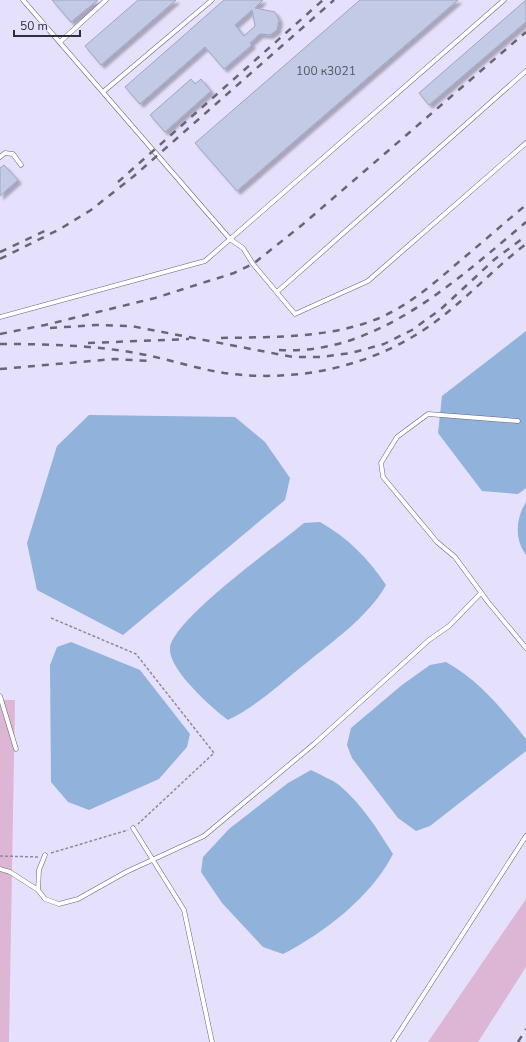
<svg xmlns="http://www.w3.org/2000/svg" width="526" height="1042" viewBox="0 0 526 1042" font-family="'Nunito Sans',sans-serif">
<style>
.green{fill:#deb6d5}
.water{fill:#90b2db}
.building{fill:#c3cae6;stroke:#9ea5c0;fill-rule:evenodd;filter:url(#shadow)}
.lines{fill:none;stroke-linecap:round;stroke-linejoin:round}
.lane-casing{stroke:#67627a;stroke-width:5}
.path{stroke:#8c899c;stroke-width:1.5;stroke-dasharray:3 2;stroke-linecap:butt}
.lane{stroke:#fff;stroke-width:4}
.rail{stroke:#686575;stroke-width:2.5;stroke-dasharray:7 7;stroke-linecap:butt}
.labels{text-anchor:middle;stroke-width:4;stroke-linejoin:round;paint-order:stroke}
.number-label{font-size:12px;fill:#545464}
</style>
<defs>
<filter id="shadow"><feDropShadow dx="3.5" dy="3.5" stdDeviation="1" flood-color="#0004"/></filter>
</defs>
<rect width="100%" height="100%" fill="#e5e0fc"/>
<path class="green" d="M0 700H15L9 1042H0Z
M526 899V967L478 1042H428Z"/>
<path class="water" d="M526 331V488L518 494 482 491 438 433 442 396Z
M89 415 235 417 265 442 290 478 285 500 123 635 37 590 27 543 57 446Z
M526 502V555C514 539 516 518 526 502Z
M320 522C348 538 368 558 386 585 368 617 333 641 305 664 280 684 257 706 228 720 212 708 169 670 170 649 170 623 266 553 289 535L304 523Z
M71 642 140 670 190 734 187 747 159 779 89 810 68 802 51 782 50 665 57 647Z
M446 662C481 682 501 708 526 739V751L430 826 416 831 398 818 352 758 347 745 351 728 402 685 430 665Z
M311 770C320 775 331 779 339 785 361 803 378 830 393 854 372 896 324 933 283 954L263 947 222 903 201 872 203 857 229 829 288 783Z"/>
<path class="building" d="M52 0H98L71 22Z
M138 0H176L101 65 85 46Z
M224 0H263L255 8 275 12 279 20 277 30 270 35 260 34 250 43 252 45 224 69 205 47 140 104 125 87ZM252 10 255 26 244 36 235 25Z
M360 0H458L237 191 195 143Z
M526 0V22L429 105 419 93Z
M191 79 195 84 201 79 211 91 165 132 150 115Z
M4 165 18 180 0 196V168Z"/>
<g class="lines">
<defs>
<path id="lane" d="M23 0 230 239 243 248 253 264 295 314 368 281 526 143
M60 42 106 0
M103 92 212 0
M0 157 5 153 13 154 21 165
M277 292 526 71
M0 317 205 261 504 0
M518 421 428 414 397 437 381 463 383 477 437 542 455 557 488 602 526 648
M0 696 16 749
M133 828 184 910 212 1042
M45 855 39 870 38 890 45 899 59 904 78 899 126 872 204 836 314 744 429 640 449 626 481 593
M0 869 10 872 38 890
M393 1042 526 836"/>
</defs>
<use href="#lane" class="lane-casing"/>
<path class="path" d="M51 618 136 654 214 753 138 824
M51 853 128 830
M0 856 38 857"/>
<use href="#lane" class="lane"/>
<path class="rail" d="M118 182 323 0
M0 252 49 229
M0 259 60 229 91 210 134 176 334 0
M50 328 96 325 131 326 293 357H321L351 353 384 344 412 330 441 309 495 259 526 236
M0 334 45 325 155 298 234 273 253 264 302 225 526 32
M221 338C268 337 318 338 363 324 402 312 431 286 461 260 483 242 504 223 526 205
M88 343 189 339
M0 344C44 344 87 345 130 352 162 357 193 368 224 373 290 382 357 370 414 336 455 312 488 273 526 244
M279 350C376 356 457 280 526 222
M0 369 114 359 149 361
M518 1042 526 1029"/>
</g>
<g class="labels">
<g class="number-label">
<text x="326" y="75">100 к3021</text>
</g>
</g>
<path d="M14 30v6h66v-6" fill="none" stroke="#2f2d38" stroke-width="2"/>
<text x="20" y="30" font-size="12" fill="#2f2d38" stroke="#e5e0fc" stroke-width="3" paint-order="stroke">50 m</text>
</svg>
